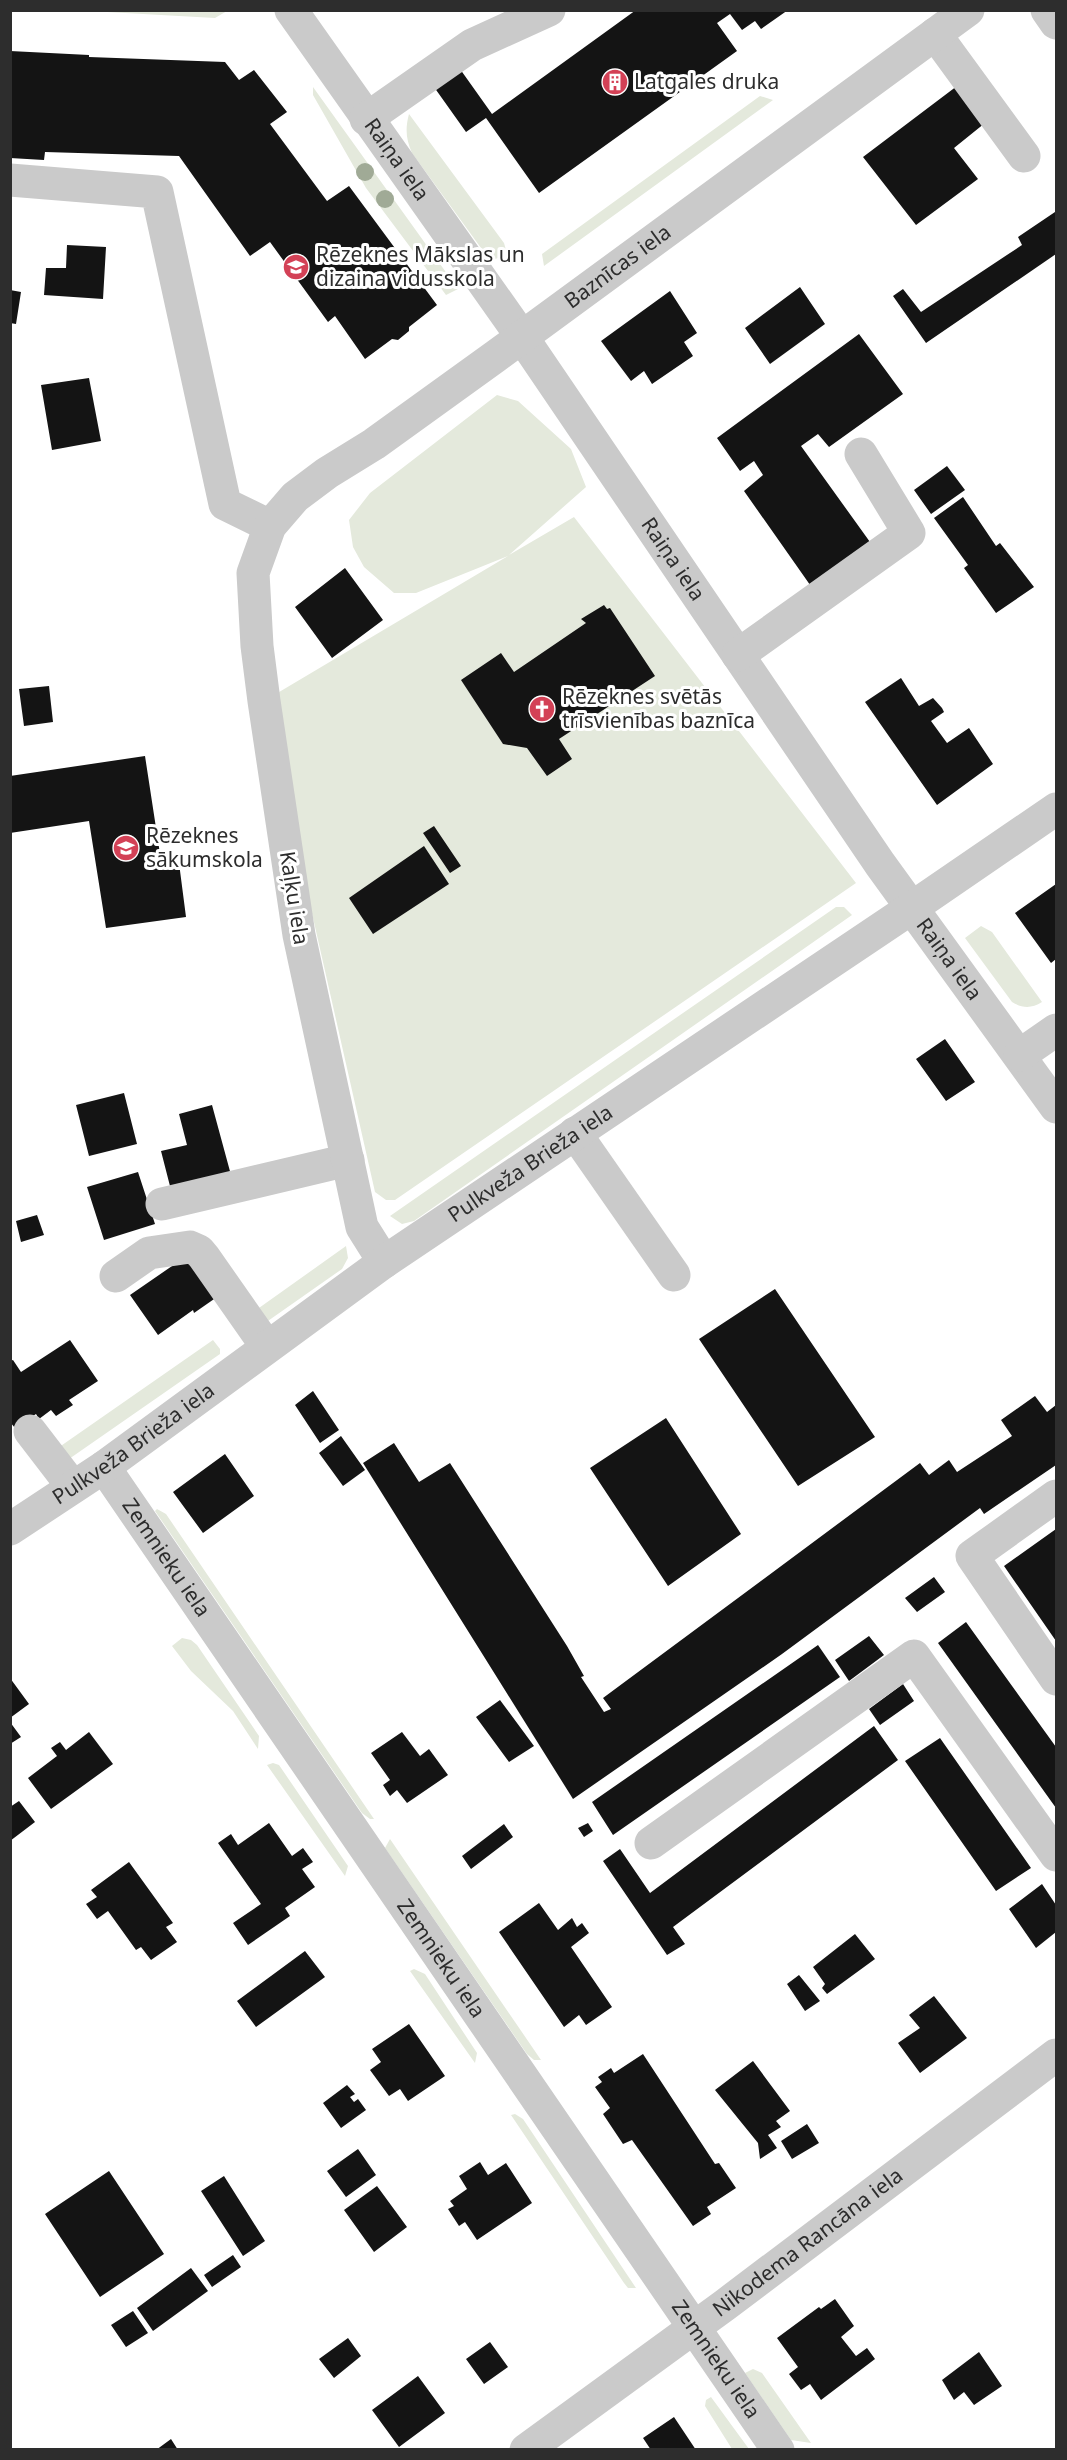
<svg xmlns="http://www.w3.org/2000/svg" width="1067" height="2460" viewBox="0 0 1067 2460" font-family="'Noto Sans',sans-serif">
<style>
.green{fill:#e4e9dc}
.building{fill:#141414}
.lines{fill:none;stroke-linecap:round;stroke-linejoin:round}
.minor{stroke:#cacaca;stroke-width:33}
.tree{fill:#a0aa96}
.labels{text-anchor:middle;stroke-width:6;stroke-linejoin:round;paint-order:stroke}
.poi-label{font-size:21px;fill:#2d2d2d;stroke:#fff;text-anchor:start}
.street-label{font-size:21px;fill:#2d2d2d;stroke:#fff}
</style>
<rect width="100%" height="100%" fill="#fff"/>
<path class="green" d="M89 11 227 10V11L215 18Z
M313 87 458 289 446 295 366 188 313 95Z
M760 96 773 100 544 266 542 254Z
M409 114 504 243 506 250 501 257 495 259 481 248 412 153C406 139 405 129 409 114Z
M497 395 518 401 571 449 586 487 509 555 574 517 856 883 395 1200H386L375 1192 264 701 508 556 416 593H394L364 567 353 547 349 520 370 493Z
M836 907H844L852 915 414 1221 402 1224 390 1216Z
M981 926 992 932 1042 1002C1031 1009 1022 1008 1012 1002L965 938Z
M346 1246 348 1258 342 1269 265 1323 252 1313Z
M213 1340 220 1349V1354L69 1459 55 1450Z
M157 1509 166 1514 374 1819H370L362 1813 155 1511Z
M182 1638 191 1640 197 1645 259 1736 258 1749 233 1711 191 1671 172 1646Z
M273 1763 279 1765 348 1866 345 1876 267 1765Z
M390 1839 541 2060H534L527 2054 385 1848Z
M414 1969 425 1974 477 2053 475 2063 410 1971Z
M515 2114 523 2119 636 2288H628L624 2283 511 2115Z
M753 2369 762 2373 811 2443 791 2440 745 2373Z
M711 2397 749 2449H732L705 2406 706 2400Z"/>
<path class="building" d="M636 10H788L761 29 755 21 742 30 730 14 717 23 737 51 539 193 486 118 466 132 434 87 460 69 492 114Z
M10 51 89 55V57L225 62 239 80 254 70 287 112 270 124 327 201 349 186 437 305 409 327V331L398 340 392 339 365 359 335 316 328 322 270 242 250 256 179 156 45 152 44 160 10 158Z
M957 86 985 123 954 148 978 179 916 225 863 157Z
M1055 212 1056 254 926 343 893 296 903 289 921 312 1022 245 1018 237Z
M67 245 106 247 103 299 44 295 46 268H66Z
M800 287 825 324 770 364 745 328Z
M10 290 21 292 16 324 10 323Z
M670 291 697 333 684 342 693 356 652 384 644 371 631 381 601 341Z
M859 334 903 394 829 447 818 434 801 446 875 549 815 592 744 491 763 475 754 461 740 471 717 438Z
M89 378 101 441 52 450 41 385Z
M947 466 965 490 931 514 914 490Z
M963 497 996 546 1000 543 1034 587 996 613 964 568 968 565 934 518Z
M345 568 383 620 332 658 295 607Z
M604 605 607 609 610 608 655 676 559 739 572 759 547 776 527 748 503 744 461 680 501 653 514 672 586 623 581 619Z
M901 678 919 706 933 698 942 708 944 712 931 721 947 743 969 728 993 764 937 805 865 702Z
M49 686 53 722 24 726 19 689Z
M145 756 162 867 179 863 186 917 106 928 89 821 10 833V776Z
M434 826 461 866 450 873 423 833Z
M424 846 449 884 373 934 349 898Z
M1056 884V959L1051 963 1015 913Z
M945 1039 975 1082 946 1101 916 1059Z
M124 1093 137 1144 89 1156 76 1105Z
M212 1105 231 1175 171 1190 161 1151 187 1145 179 1114Z
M138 1172 155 1224 104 1240 87 1187Z
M37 1215 44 1235 21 1242 16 1221Z
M188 1255 217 1297 194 1313 193 1310 158 1335 130 1295Z
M775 1289 875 1437 798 1486 699 1339Z
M70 1340 98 1381 69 1400 73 1405 56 1416 51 1410 39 1419 36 1414 15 1428 10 1422V1361L13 1360 21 1372Z
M313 1391 339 1430 320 1443 295 1405Z
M1035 1396 1047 1412 1056 1405V1465L984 1514 980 1508 782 1654 573 1799 363 1463 394 1443 419 1482 450 1463 567 1646 584 1676 581 1677 604 1712 611 1709 603 1698 920 1463 929 1475 949 1460 957 1472 1012 1436 1001 1420Z
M666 1418 741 1534 668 1586 590 1468Z
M341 1436 365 1470 343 1486 319 1453Z
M225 1454 254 1496 203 1533 173 1492Z
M1056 1529V1641L1004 1566Z
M934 1577 945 1592 917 1612 905 1598Z
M966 1622 1056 1747V1808L938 1643Z
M869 1636 884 1655 849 1681 835 1660Z
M818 1645 840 1677 613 1835 592 1802Z
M10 1678 29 1704 10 1718Z
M903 1684 914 1701 880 1725 869 1709Z
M500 1700 534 1746 509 1762 476 1717Z
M10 1722 21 1737 10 1744Z
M874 1726 898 1760 673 1927 685 1944 667 1955 603 1861 620 1849 650 1893Z
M89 1732 113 1764 51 1809 28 1778 57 1756 51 1748 60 1742 66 1750Z
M402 1732 420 1756 429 1749 448 1775 407 1803 397 1790 390 1796 383 1785 390 1780 371 1753Z
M940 1738 1031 1868 996 1891 905 1761Z
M19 1801 35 1822 10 1841V1807Z
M269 1823 292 1856 303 1848 313 1862 302 1869 315 1887 285 1908 290 1916 248 1945 233 1923 261 1904 218 1843 231 1834 238 1845Z
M588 1823 593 1831 584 1837 578 1828Z
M504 1824 513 1837 471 1869 462 1856Z
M129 1862 173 1923 166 1927 177 1942 151 1960 141 1947 136 1950 108 1911 97 1919 86 1904 97 1897 91 1890Z
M1042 1884 1056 1905V1932L1036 1948 1009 1909Z
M539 1903 558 1930 572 1918 577 1927 582 1923 589 1933 571 1947 612 2007 586 2025 579 2015 564 2027 499 1932Z
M855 1934 875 1959 827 1994 822 1988 825 1984 813 1967Z
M305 1951 325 1977 256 2027 237 2001Z
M799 1975 820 2001 805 2011 787 1984Z
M934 1996 967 2038 920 2073 898 2043 920 2028 909 2015Z
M409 2024 445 2076 408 2101 400 2089 389 2096 370 2070 381 2062 372 2049Z
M643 2054 715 2164 719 2163 736 2188 707 2207 711 2214 693 2226 632 2140 623 2144 603 2114 610 2108 595 2087 602 2082 598 2077 611 2068 614 2073Z
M753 2061 790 2111 776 2121 781 2127 768 2135 777 2148 760 2159 758 2143 715 2090Z
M347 2085 355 2094 350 2097 354 2102 358 2099 366 2110 341 2128 323 2103Z
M807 2124 819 2143 792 2159 781 2141Z
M358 2149 376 2175 346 2197 327 2171Z
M480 2162 488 2175 506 2163 532 2203 477 2240 465 2222 459 2226 448 2209 454 2206 450 2201 467 2189 459 2176Z
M109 2171 164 2254 100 2297 45 2214Z
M224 2176 265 2241 243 2256 201 2191Z
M377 2186 407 2227 374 2252 344 2210Z
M233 2255 241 2267 212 2287 204 2275Z
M191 2268 208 2291 153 2331 137 2308Z
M835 2299 854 2326 841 2337 856 2356 867 2348 875 2359 821 2400 810 2384 801 2390 789 2374 798 2367 777 2338 819 2307 821 2309Z
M133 2311 148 2333 126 2347 111 2325Z
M348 2338 361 2356 334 2378 319 2359Z
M490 2342 508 2367 484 2384 466 2359Z
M979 2352 1002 2386 974 2405 964 2392 954 2400 942 2380Z
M418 2376 445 2413 399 2447 372 2410Z
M674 2417 696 2450H651L643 2438Z
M171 2439 178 2450H156Z"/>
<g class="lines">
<g class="minor">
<path id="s1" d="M291 10 522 337 880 864 1056 1107"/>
<path d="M1047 10 1056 23"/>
<path d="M935 34 1024 156"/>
<path d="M366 119 472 45 549 10"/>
<path d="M10 180 157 192 225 504 270 526"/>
<path d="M738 655 909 533 861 454"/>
<path d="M1020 1055 1056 1030"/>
<path d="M575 1133 674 1275"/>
<path d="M162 1204 348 1160"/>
<path id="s2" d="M384 1262 362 1227 299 935 264 701 257 646 253 573 270 526 295 497 327 473 374 444 496 356 968 10"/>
<path d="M116 1276 149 1253 190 1247 199 1251 204 1257 267 1347"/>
<path d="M30 1431 73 1487"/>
<path id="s3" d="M104 1467 778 2450"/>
<path d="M1056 1496 972 1556 1056 1679"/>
<path id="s4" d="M10 1529 104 1467 384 1262 913 907 1056 809"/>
<path d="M651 1843 914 1656 1056 1855"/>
<path id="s5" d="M526 2450 725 2305 1056 2055"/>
</g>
</g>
<g class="tree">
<circle cx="365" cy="172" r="9"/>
<circle cx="385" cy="199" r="9"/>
</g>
<defs>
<symbol id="building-disc" viewBox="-11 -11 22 22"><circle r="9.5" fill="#d34156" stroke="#fff"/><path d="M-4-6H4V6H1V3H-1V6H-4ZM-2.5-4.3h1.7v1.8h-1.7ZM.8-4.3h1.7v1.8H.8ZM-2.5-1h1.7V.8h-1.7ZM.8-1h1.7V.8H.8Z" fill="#fff"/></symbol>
<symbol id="school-disc" viewBox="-11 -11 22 22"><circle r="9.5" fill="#d34156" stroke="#fff"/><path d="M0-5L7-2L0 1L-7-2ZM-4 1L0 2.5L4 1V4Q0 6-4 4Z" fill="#fff"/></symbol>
<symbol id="church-disc" viewBox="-11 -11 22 22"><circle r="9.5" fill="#d34156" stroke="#fff"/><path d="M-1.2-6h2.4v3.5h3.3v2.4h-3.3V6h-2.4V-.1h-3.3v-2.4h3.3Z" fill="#fff"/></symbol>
</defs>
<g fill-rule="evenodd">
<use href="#building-disc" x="600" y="67" width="30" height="30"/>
<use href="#school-disc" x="281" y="252" width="30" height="30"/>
<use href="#church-disc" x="527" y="694" width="30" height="30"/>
<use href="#school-disc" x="111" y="833" width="30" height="30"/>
</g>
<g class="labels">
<g class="poi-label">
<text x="634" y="89">Latgales druka</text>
<text x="316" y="262">Rēzeknes Mākslas un<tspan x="316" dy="24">dizaina vidusskola</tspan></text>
<text x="562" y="704">Rēzeknes svētās<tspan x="562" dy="24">trīsvienības baznīca</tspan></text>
<text x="146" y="843">Rēzeknes<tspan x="146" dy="24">sākumskola</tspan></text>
</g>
<g class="street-label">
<text dy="7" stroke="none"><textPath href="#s1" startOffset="183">Raiņa iela</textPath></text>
<text dy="7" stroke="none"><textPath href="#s2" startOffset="1190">Baznīcas iela</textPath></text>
<text dy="7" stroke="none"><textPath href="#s1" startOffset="669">Raiņa iela</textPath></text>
<text transform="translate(294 898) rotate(81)" y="7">Kaļķu iela</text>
<text dy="7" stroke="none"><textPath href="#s1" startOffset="1155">Raiņa iela</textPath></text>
<text dy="7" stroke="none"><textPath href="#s4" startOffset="636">Pulkveža Brieža iela</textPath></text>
<text dy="7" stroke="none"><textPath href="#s4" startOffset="150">Pulkveža Brieža iela</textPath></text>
<text dy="7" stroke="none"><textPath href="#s3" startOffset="110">Zemnieku iela</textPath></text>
<text dy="7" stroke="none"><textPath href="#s3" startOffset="596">Zemnieku iela</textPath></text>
<text dy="7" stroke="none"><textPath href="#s5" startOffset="350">Nikodema Rancāna iela</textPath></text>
<text dy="7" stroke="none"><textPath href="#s3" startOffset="1082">Zemnieku iela</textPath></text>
</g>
</g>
<rect width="1067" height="2460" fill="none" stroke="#2d2d2d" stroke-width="24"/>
</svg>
